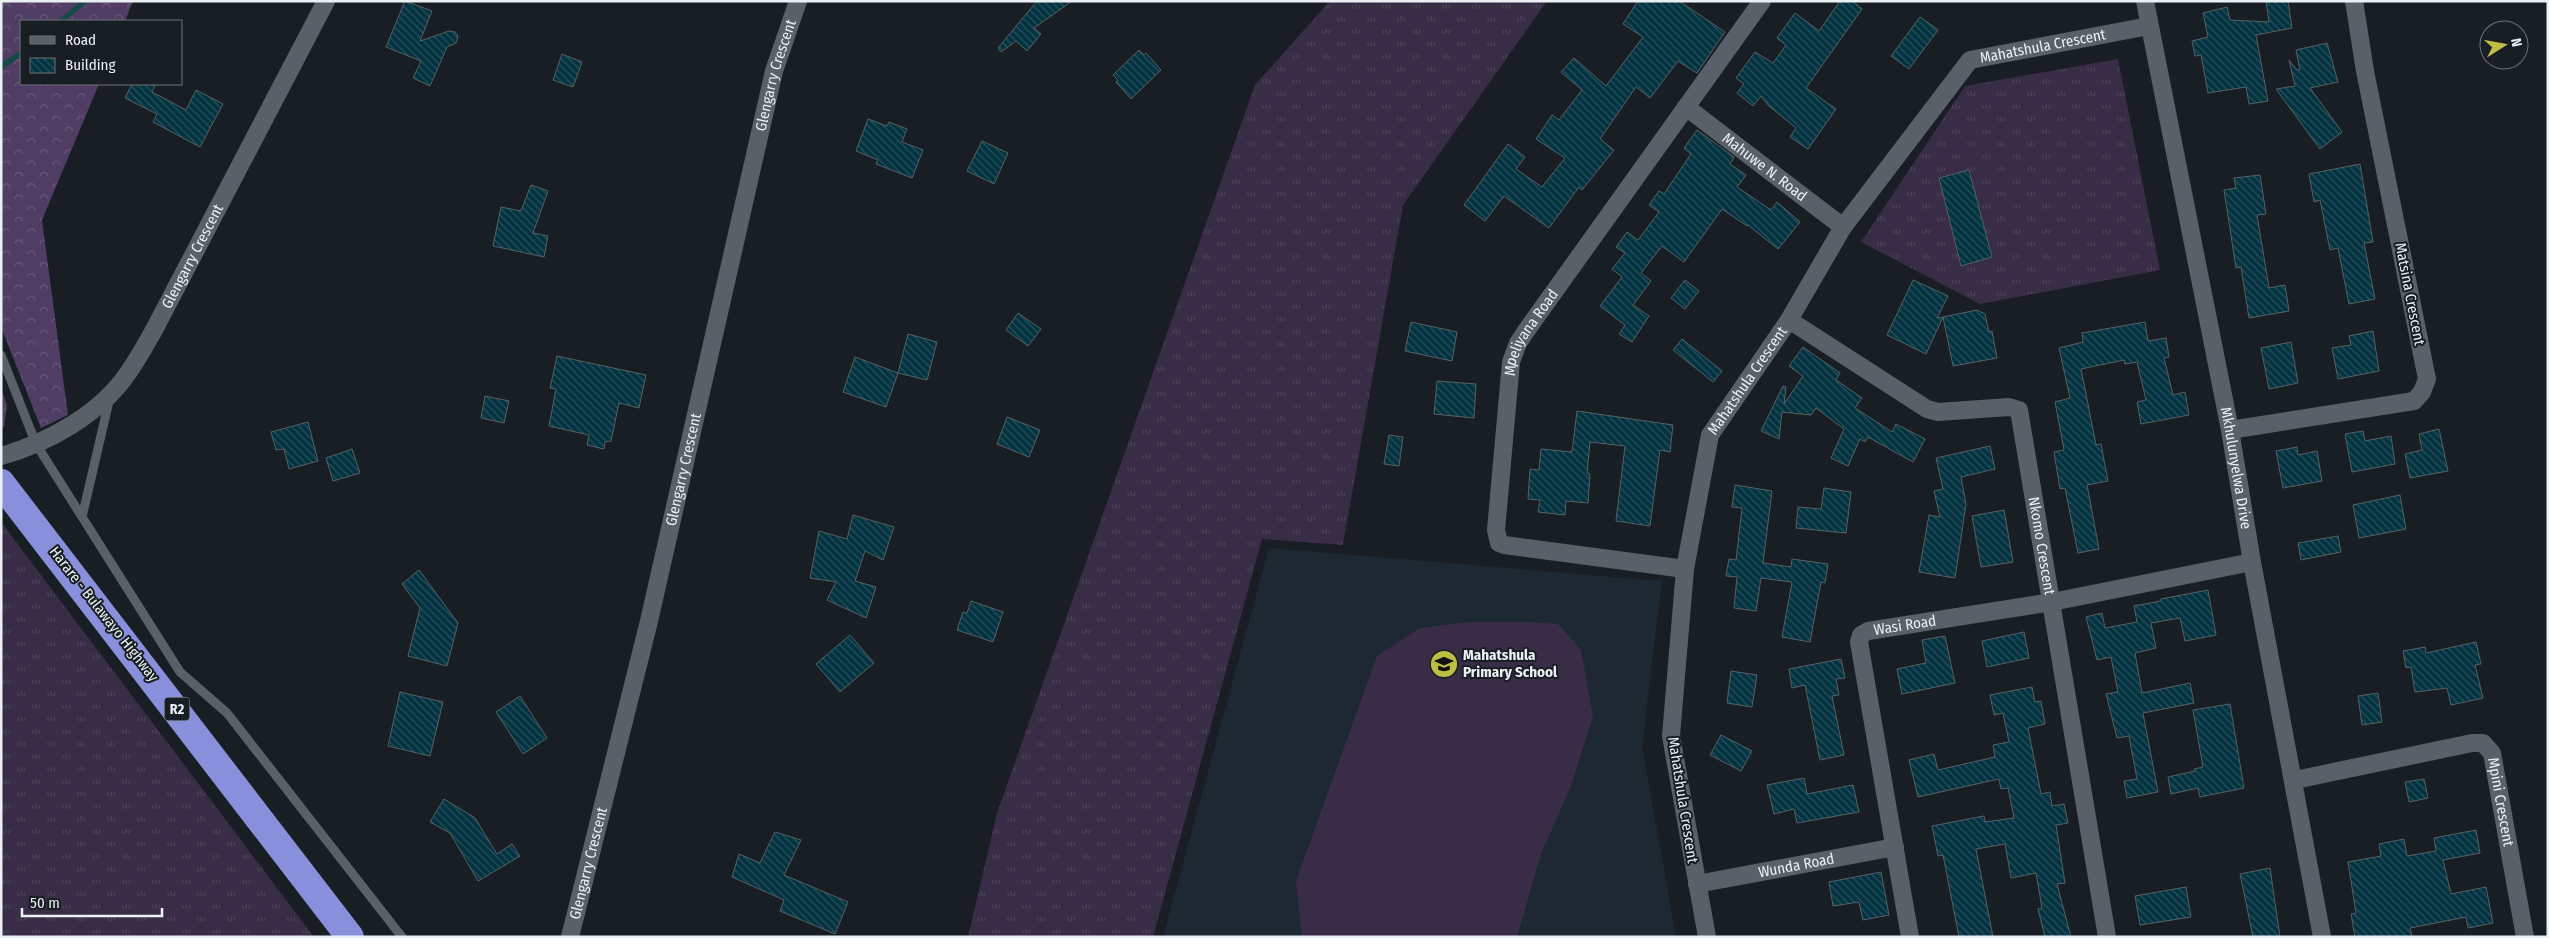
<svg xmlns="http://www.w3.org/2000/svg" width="2549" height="938" viewBox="0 0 2549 938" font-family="'Fira Sans Condensed',sans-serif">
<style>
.built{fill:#1e2832}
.grass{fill:url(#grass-tufts)}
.forest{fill:url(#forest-crowns)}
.garden{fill:#392c46}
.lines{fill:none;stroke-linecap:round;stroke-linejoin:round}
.stream{stroke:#164948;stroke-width:5.5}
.building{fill:url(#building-back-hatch);stroke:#566165}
.lane{stroke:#596067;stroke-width:9}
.street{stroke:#596067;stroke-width:18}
.highway{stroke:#8990db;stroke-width:28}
.labels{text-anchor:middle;stroke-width:4;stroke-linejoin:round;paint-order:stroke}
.shield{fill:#181e24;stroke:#acb1b6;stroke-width:1}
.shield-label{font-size:14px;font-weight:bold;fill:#ebf0f4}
.street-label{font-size:15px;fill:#ebf0f4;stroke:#181e24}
.poi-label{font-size:15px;font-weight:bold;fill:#ebf0f4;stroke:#181e24;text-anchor:start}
</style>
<defs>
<pattern id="grass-tufts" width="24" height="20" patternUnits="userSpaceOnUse" patternTransform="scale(1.25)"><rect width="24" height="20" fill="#392c46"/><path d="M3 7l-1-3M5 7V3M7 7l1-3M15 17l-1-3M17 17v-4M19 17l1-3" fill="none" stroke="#4c4158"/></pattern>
<pattern id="forest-crowns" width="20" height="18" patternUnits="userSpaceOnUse" patternTransform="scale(1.25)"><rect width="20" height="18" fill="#503d63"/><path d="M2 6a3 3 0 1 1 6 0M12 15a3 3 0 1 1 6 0" fill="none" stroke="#69597a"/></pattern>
<pattern id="building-back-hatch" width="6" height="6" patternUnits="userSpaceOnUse" patternTransform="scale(1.25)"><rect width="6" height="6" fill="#033340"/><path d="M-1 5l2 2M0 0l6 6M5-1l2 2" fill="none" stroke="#28515c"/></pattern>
</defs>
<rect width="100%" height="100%" fill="#181e24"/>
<path class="built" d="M1269 548 1662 581 1642 746 1676 937H1163Z"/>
<path class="grass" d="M1330 1H1547L1403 205 1343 545 1262 539 1153 937H968L997 813 1255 85Z
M2118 59 2160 270 1980 304 1861 242 1965 86Z
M1 522 314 937H1Z"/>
<path class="forest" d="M1 1H133L125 21H21V84H99L42 220 68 415 41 428 1 327Z
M1 388 7 405 4 427 1 428Z"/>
<path class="garden" d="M1470 622H1529L1558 624 1581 650 1593 716 1571 786 1541 854 1517 937H1302L1296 881 1377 656 1420 628Z"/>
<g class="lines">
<path class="stream" d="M61 21 85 1
M1 67 21 53"/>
</g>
<path class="building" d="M405 1 432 11 420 41 449 31 455 32 458 36 456 43 447 47 430 86 413 78 421 61 386 47Z
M1037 1H1072L1034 28 1041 34 1027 51 1016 41 1001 52 998 48Z
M1638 1H1679L1725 32 1697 73 1678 61 1650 98 1636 87 1600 139 1614 150 1582 190 1579 187 1549 228 1504 196 1485 221 1464 205 1508 144 1525 157 1516 169 1542 187 1565 158 1536 139 1552 115 1559 120 1582 90 1561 72 1574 58 1606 86 1643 37 1623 24Z
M1840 1H1852L1862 9 1806 88 1836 109 1808 149 1790 137 1796 128 1769 106 1761 96 1753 106 1737 93 1744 84 1736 78 1755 52 1773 63 1786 45 1777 38 1795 13 1819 31Z
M2266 1H2288L2292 28 2256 35 2268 101 2249 104 2246 87 2208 93 2201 55 2195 56 2192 41 2208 37 2203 13 2227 7 2230 20 2269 22Z
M1920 17 1938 30 1909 69 1891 56Z
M2327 43 2338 82 2310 88 2342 132 2320 149 2276 89 2295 86 2289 60 2297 70H2300L2296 50Z
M1139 50 1144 55 1146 53 1161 70 1131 99 1116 82 1118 80 1113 75Z
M562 54 582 62 573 87 553 80Z
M132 84H156L152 92 186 110 196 90 223 104 200 147 153 122 157 114 125 98Z
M868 119 887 126 889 122 907 129 902 142 923 150 912 178 876 164 878 160 856 151Z
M1697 130 1734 157 1730 164 1746 175 1737 187 1771 210 1777 202 1800 222 1778 249 1748 225 1747 226 1722 209 1684 262 1662 246 1641 273 1651 281 1633 305 1649 316 1632 342 1619 334 1625 325 1600 306 1622 277 1612 269 1625 253 1616 247 1627 232 1638 240 1659 212 1649 205 1659 191 1664 194 1691 154 1684 148Z
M982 141 1008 153 994 184 967 171Z
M2360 164 2373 242 2364 243 2375 299 2349 304 2338 248 2330 250 2320 200 2314 202 2309 174Z
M1969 170 1992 257 1961 266 1939 178Z
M2260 175 2266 214 2257 215 2269 288 2285 285 2289 311 2249 318 2241 267 2236 268 2224 190 2236 188 2234 178Z
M531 185 548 191 533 233 548 236 544 257 493 246 501 207 521 211Z
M1685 280 1699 291 1685 309 1671 298Z
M1913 280 1948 296 1937 318 1943 317 1926 354 1887 335Z
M1977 310 1985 314 1989 332 1992 331 1997 358 1953 366 1943 317Z
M1018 313 1041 329 1028 346 1006 330Z
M1411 322 1457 332 1452 361 1405 351Z
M2145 322 2148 341 2166 338 2169 357 2164 358 2173 395 2185 392 2189 415 2141 424 2137 402 2146 400 2137 362 2125 364 2124 360 2081 369 2096 445 2101 444 2108 481 2087 485 2099 549 2078 553 2065 488 2060 489 2054 452 2064 450 2055 402 2070 398 2059 348 2083 342 2082 333Z
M2373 331 2379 371 2338 379 2332 348 2351 345 2349 336Z
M908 334 937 342 927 380 898 373Z
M1682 339 1722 371 1713 382 1673 350Z
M2291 342 2298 383 2269 389 2261 348Z
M1803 347 1840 373 1836 380 1862 398 1855 408 1892 432 1896 424 1925 439 1913 462 1868 437 1865 442 1860 439 1848 466 1831 458 1844 429 1816 408 1811 415 1782 412 1779 439 1761 431 1783 386 1786 387 1784 404 1803 376 1789 366Z
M557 356 646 375 639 408 619 403 611 441 605 442 604 449 587 445 589 435 549 426 556 389 550 388Z
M855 357 898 373 886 407 843 392Z
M1437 381 1476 384 1474 418 1434 414Z
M485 396 509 401 504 423 481 418Z
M1577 411 1673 425 1670 452 1660 450 1650 526 1616 521 1625 446 1590 442 1587 473 1590 474 1588 503 1566 501 1565 515 1538 512 1540 500 1528 499 1530 469 1539 470 1541 449 1572 452Z
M1007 417 1040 430 1029 457 997 444Z
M308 422 318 461 289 469 284 449 276 450 271 432Z
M2439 429 2448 471 2410 478 2405 454 2422 450 2419 434Z
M2363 431 2365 441 2391 436 2395 464 2352 472 2345 434Z
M1389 435 1403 437 1399 466 1384 464Z
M1990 446 1995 469 1961 477 1966 504 1955 578 1919 572 1929 515 1940 517 1934 491 1943 489 1936 458Z
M2297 447 2298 455 2317 451 2322 481 2283 488 2276 451Z
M352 449 360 473 333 481 326 458Z
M1735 485 1772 491 1763 563 1791 567 1792 559 1828 564 1825 583 1821 582 1810 642 1782 637 1792 582 1761 578 1756 611 1734 608 1737 577 1726 576 1729 559 1736 560 1742 508 1732 507Z
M1824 488 1851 492 1846 533 1796 528 1798 507 1821 509Z
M2400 495 2406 529 2359 538 2353 505Z
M2004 510 2013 562 1981 567 1972 516Z
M853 515 894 527 883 560 865 551 855 581 876 587 866 618 827 600 836 582 810 578 819 531 847 539Z
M2338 536 2341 552 2301 560 2298 543Z
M419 570 458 623 447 666 408 656 420 608 402 584Z
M2208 590 2216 635 2185 641 2180 618 2151 623 2156 648 2135 653 2142 693 2190 683 2194 703 2143 713 2158 792 2127 798 2124 781 2137 779 2129 736 2117 738 2106 694 2118 692 2111 657 2097 660 2086 617 2102 613 2105 628 2137 622 2134 606 2161 601V599Z
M971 601 1003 612 993 642 957 630 963 612 967 613Z
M2024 632 2029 658 1987 667 1982 641Z
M850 635 874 663 840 692 816 664Z
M1945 636 1955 683 1902 694 1897 669 1926 663 1922 640Z
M2476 642 2481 664 2475 665 2483 698 2451 705 2447 688 2415 692 2411 667 2406 668 2403 651 2425 647 2426 653Z
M1841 659 1845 678 1836 679 1839 695 1832 696 1844 755 1820 760 1805 685 1792 688 1789 669Z
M1731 671 1757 675 1752 707 1727 703Z
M2032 687 2035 702 2041 701 2045 724 2028 728 2041 794 2050 792 2052 806 2064 804 2068 823 2056 825 2065 883 2057 884 2071 937H2045L2038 909 2042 908 2036 873 2011 878 2005 844 1976 849 1993 937H1959L1943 855 1938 856 1932 826 1984 816 1985 822 2014 818 2008 788 2001 789 1999 779 1918 797 1909 760 1934 754 1938 770 1995 757 1993 745 2009 742 2003 713 1994 715 1990 695Z
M400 692 443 702 430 756 388 746Z
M2378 693 2382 722 2362 725 2358 696Z
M520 696 547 738 523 754 496 712Z
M2230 704 2244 788 2200 797 2198 788 2171 794 2168 777 2195 771 2194 769 2203 767 2193 710Z
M1721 735 1752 751 1741 771 1710 755Z
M1804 778 1807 794 1853 785 1859 812 1797 823 1794 809 1774 814 1767 785Z
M2424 779 2428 798 2409 802 2405 782Z
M444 799 475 818 497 854 512 844 520 856 478 881 450 833 430 822Z
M2476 830 2480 853 2443 860 2451 894 2486 887 2493 923 2468 928 2466 917 2410 928 2412 937H2355L2351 914 2356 913 2348 862 2381 856 2379 844 2404 839 2407 856 2436 851 2434 838Z
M775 832 801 840 784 875 848 902 835 934 780 911 784 900 732 877 739 854 760 863Z
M2270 868 2280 937H2253L2240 874Z
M1881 872 1889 915 1863 920 1859 902 1833 906 1829 882Z
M2186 887 2191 917 2140 925 2135 896Z"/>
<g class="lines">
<path class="lane" d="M1 355 36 444 180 672 227 713 402 937
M82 517 110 397"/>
<g class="street">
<path id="s1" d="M2145 1 2230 430 2252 562 2322 937"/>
<path id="s2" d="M1686 107 1843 227"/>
<path id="s3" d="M1789 320 1927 409 1938 412 2009 407 2019 410 2107 937"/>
<path d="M2230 430 2414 401 2422 392 2427 379 2365 71 2354 1"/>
<path id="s4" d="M1 456C48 443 100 414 128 373 138 359 146 344 154 330L326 1"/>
<path id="s5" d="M1685 569 1504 545 1499 543 1496 530 1511 362 1518 343 1526 331 1762 1"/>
<path id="s6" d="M2295 780 2472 743H2483L2492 753 2525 937"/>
<path id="s7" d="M1697 884 1895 847"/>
<path id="s8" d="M570 937 649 621 774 71 798 1"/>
<path id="s9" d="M1707 937 1671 736 1685 569 1710 435 1789 320 1843 227 1970 60 2149 26"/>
<path id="s10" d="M1910 937 1859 642 1861 635 1868 631 2052 602 2252 562"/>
</g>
<path class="highway" d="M1 483 350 937"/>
</g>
<defs>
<symbol id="school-disc" viewBox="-11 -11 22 22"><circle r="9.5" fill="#bdbf43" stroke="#181e24"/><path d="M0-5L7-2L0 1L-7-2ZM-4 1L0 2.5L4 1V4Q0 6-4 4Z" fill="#111"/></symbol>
</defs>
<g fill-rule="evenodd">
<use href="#school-disc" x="1428" y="648" width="32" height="32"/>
</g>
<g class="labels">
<rect class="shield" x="164.5" y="697.5" width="25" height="23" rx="4"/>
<g class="shield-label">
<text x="177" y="714">R2</text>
</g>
<g class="street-label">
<text dy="5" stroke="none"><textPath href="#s9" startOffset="1039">Mahatshula Crescent</textPath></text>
<text dy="5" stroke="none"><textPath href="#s8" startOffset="886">Glengarry Crescent</textPath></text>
<text dy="5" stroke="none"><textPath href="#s2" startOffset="99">Mahuwe N. Road</textPath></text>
<text dy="5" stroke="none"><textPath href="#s4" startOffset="288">Glengarry Crescent</textPath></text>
<text transform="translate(2410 294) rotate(79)" y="5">Matsina Crescent</text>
<text dy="5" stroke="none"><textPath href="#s5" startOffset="405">Mpeliyana Road</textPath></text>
<text dy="5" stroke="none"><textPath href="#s9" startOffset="574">Mahatshula Crescent</textPath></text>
<text dy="5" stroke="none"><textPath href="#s8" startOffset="481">Glengarry Crescent</textPath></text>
<text dy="5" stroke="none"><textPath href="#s1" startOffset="476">Mkhulunyelwa Drive</textPath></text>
<text dy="5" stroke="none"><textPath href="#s3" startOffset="395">Nkomo Crescent</textPath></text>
<text transform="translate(104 614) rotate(52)" y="5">Harare - Bulawayo Highway</text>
<text dy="5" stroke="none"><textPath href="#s10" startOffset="352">Wasi Road</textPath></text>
<text transform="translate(1683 800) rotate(81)" y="5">Mahatshula Crescent</text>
<text dy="5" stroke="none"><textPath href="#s6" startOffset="255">Mpini Crescent</textPath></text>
<text dy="5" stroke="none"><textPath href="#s8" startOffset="76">Glengarry Crescent</textPath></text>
<text dy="5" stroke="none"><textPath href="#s7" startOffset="101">Wunda Road</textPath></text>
</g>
<g class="poi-label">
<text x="1463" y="660">Mahatshula<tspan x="1463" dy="17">Primary School</tspan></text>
</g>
</g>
<rect width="2549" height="938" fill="none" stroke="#ebf0f4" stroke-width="5"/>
<rect x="20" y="20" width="162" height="65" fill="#181e24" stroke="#6c7277"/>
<rect x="30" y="36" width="25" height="8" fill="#596067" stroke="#6c7277"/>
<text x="65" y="45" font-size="15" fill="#ebf0f4">Road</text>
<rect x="30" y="58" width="25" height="15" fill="url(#building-back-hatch)" stroke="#6c7277"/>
<text x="65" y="70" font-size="15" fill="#ebf0f4">Building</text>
<g transform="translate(2504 45) rotate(79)"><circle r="24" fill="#181e24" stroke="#6c7277"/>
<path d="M0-4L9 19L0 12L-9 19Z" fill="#bdbf43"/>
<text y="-8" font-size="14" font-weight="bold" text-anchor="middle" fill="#ebf0f4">N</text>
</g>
<path d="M22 908v8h140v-8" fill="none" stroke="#ebf0f4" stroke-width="2.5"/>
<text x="30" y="908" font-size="15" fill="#ebf0f4" stroke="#181e24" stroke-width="4" paint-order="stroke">50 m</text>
</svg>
